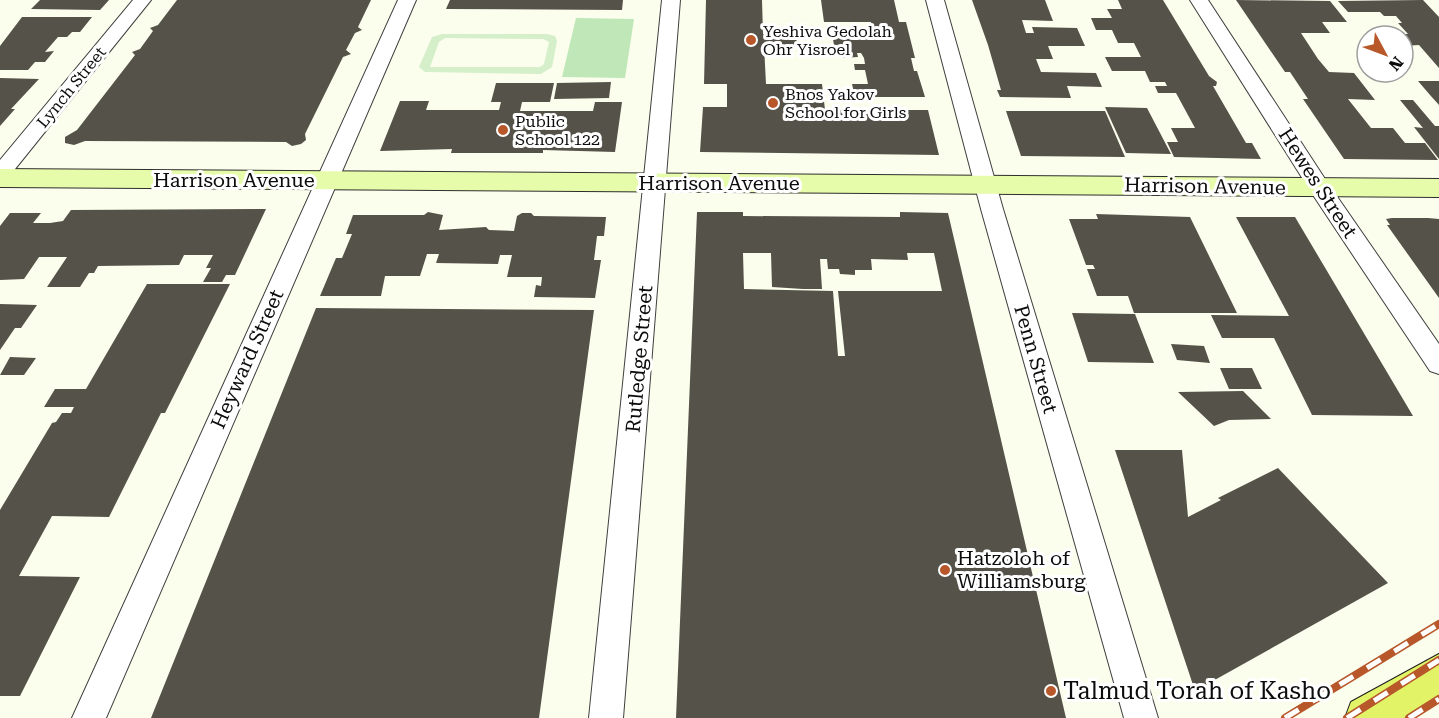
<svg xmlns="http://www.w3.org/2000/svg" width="1439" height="718" viewBox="0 0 1439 718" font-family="'Roboto Serif',serif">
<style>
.green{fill:#bfe7b8}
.pitch{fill:#d4efc9;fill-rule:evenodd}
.building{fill:#555249;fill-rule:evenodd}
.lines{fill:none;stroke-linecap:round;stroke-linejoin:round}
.street-casing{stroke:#3f3f3f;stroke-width:2}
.secondary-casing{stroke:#2e2e2e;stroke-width:2}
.primary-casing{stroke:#1d1d1d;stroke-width:2}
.street{fill:#fff;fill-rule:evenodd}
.secondary{fill:#e7fcaa;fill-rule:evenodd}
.primary{fill:#e2f368;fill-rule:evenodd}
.rail-casing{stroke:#b7572a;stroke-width:8}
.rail{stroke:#fff;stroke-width:5;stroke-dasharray:16;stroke-linecap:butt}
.poi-dot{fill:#b7572a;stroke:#fff;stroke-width:2}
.labels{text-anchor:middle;stroke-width:6;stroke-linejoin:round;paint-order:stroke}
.far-poi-label{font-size:16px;fill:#0c0c0c;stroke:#fff;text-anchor:start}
.far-street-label{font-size:16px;fill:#0c0c0c;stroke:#fff}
.street-label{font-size:20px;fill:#0c0c0c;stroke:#fff}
.poi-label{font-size:20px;fill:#0c0c0c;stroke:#fff;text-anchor:start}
.near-poi-label{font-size:24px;fill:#0c0c0c;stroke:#fff;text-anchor:start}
</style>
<rect width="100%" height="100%" fill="#fbfeec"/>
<path class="green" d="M576 18 634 19 625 78 562 77Z"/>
<path class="pitch" d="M442 34H547L555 36 557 41 552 67 541 74 425 72 419 67 432 37ZM445 38 543 39 549 42 544 64 540 67H430L439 42Z"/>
<path class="building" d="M40 0H109L100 10 31 9Z
M177 0H371L358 27 362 30 355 33 346 50 351 54 343 57 305 134 306 140 301 144 292 146 286 142 85 141 74 145 65 143V137L77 130 135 55 132 52 140 49 153 31 150 28 158 25Z
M450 0H623L622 10 446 9Z
M706 0H762L763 34H796L797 45H764L766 84H822L825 110H928L939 155 700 152 703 107H727V84H704Z
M821 0H894L899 22H906L915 58H911L914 71H917L925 97H855L852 84H868L865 70H855L854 64H865L864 58 861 53H857L858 57 841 58 839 45H834L832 34H859L858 28H872L871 22H824Z
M972 0H1045L1053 21 1022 20 1026 33H1034L1032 27 1077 28 1085 46H1048L1053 59H1036L1041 72 1096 73 1102 87 1067 86 1071 98 1000 97 997 90H1001L988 45Z
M1118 0H1163L1209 76 1217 82 1216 86H1213L1246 143H1252L1261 159 1174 157 1167 142H1178L1171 128H1195L1176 93H1158L1155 86H1167L1165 82H1150L1145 71H1112L1105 57H1141L1134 43H1118L1112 30H1096L1091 18H1112L1107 9H1122Z
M1236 0 1330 1 1347 22H1322L1330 33H1301L1318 59 1329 72 1354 73 1375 100 1348 99 1371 128H1393L1405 143H1425L1438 160 1344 159 1303 99H1308L1290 72H1285Z
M1423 0 1439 17V68L1419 45 1403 46V36L1397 34H1408L1398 23H1402L1396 16H1384L1380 12H1348L1338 1Z
M22 17H92L80 32H72L67 37H58L45 52 54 51 45 62H35L28 70H0V46Z
M0 78 39 79 11 109H15L0 126Z
M1418 81H1439V105L1430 95Z
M611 82 609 98 554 99 557 83Z
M496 83H554L550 102H522L520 111H593L595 102H622L615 152 543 150V153H451L452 149 380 151 400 101H429L426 110H499L501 102H491Z
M1400 100H1413L1435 126H1439V159L1414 127 1423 128Z
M1105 107 1147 108 1171 154 1126 153Z
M1006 111H1105L1125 157 1021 156Z
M266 209 235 275H226L222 282H203L211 268H206L213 255H184L179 265 98 266 94 273H89L80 287H47L67 257H39L24 279 0 280V226L10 213H41L33 223H50L63 221 71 210Z
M428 212 443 215 439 230 486 227 489 230 514 231 517 216 522 213H531L534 216 606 217 604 236H597L594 260H601L595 298 534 297 536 285 541 286 542 277H507L512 255H500L498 264 436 263 439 254H427L420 276H385L381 296H320L336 258H342L352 234H346L353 215H424Z
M697 212H743V216L900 217V212L948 213 1066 718H676ZM743 253H771L772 287 803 289H822L820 259H827L828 269H839L840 274 855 275V270H872L871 259 908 260 907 253H934L942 291H838L845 356H838L833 291 744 289Z
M1096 214 1190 217 1237 313H1134L1128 296H1097L1087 269H1095L1093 265H1086L1069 219H1098Z
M1236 217H1295L1413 416 1312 415 1274 338H1222L1211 315 1289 316Z
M1428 218 1439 219V298L1387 225H1390L1386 219 1392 218Z
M147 284H230L165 413H161L109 517 52 516 19 576 80 577 20 696H0V510L52 423 56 422 62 413H71L74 407H44L55 389H86Z
M0 304 37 305 21 328H15L0 350Z
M316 308 594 310 539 718H151Z
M1072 313 1135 314 1154 363 1088 362Z
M1171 344 1204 346 1210 363 1177 360Z
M10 357 36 358 24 375H0Z
M1220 368H1252L1262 389H1229Z
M1243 391 1271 419 1229 420 1214 426 1178 392Z
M1115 450H1182L1188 517 1221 500 1218 498 1278 468 1388 583 1195 691Z"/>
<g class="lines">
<defs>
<path id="street" d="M133 0H151L7 179 0 181V160Z
M398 0H416L106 718H72Z
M662 0H680L623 718H589Z
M926 0H944L1003 209 1158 718H1124L981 209Z
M1190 0H1208L1327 182 1439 344V374L1430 371 1311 192Z"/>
<path id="secondary" d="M0 169 1439 179V197L0 187Z"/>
<path id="primary" d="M1439 654V699L1408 718H1345L1351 702Z"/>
</defs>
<use href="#street" class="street-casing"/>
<use href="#secondary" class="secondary-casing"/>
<use href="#primary" class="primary-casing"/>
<use href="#street" class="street"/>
<use href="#secondary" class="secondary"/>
<use href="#primary" class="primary"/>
<defs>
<path id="rail" d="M1285 718 1439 624
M1347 718 1439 660
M1409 718 1439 699"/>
</defs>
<use href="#rail" class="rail-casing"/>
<use href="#rail" class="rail"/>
</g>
<g class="poi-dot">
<circle cx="751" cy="40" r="6"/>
<circle cx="773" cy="103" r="6"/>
<circle cx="503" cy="130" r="6"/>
<circle cx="945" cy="570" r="6"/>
<circle cx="1051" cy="691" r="6"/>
</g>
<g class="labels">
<g class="far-poi-label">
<text x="763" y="37">Yeshiva Gedolah<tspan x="763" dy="18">Ohr Yisroel</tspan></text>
<text x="785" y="100">Bnos Yakov<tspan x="785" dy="18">School for Girls</tspan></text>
<text x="515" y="127">Public<tspan x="515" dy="18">School 122</tspan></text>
</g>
<g class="far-street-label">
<text transform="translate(71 87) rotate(-51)" y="6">Lynch Street</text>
</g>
<g class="street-label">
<text x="234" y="187">Harrison Avenue</text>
<text x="719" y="190">Harrison Avenue</text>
<text transform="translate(1318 183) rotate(57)" y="7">Hewes Street</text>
<text transform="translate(1205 186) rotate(1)" y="7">Harrison Avenue</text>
<text transform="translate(247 359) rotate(-66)" y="7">Heyward Street</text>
<text transform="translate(639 359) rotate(-85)" y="7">Rutledge Street</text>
<text transform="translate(1036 359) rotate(74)" y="7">Penn Street</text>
</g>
<g class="poi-label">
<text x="957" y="565">Hatzoloh of<tspan x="957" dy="23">Williamsburg</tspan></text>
</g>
<g class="near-poi-label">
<text x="1063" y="699">Talmud Torah of Kasho</text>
</g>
</g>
<g transform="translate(1385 54) rotate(131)"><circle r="28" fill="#ffffff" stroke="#9e9e9e" stroke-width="1.5"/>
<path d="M0-4.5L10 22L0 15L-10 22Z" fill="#b7572a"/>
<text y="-9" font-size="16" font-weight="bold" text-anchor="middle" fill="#0c0c0c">N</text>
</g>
</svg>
